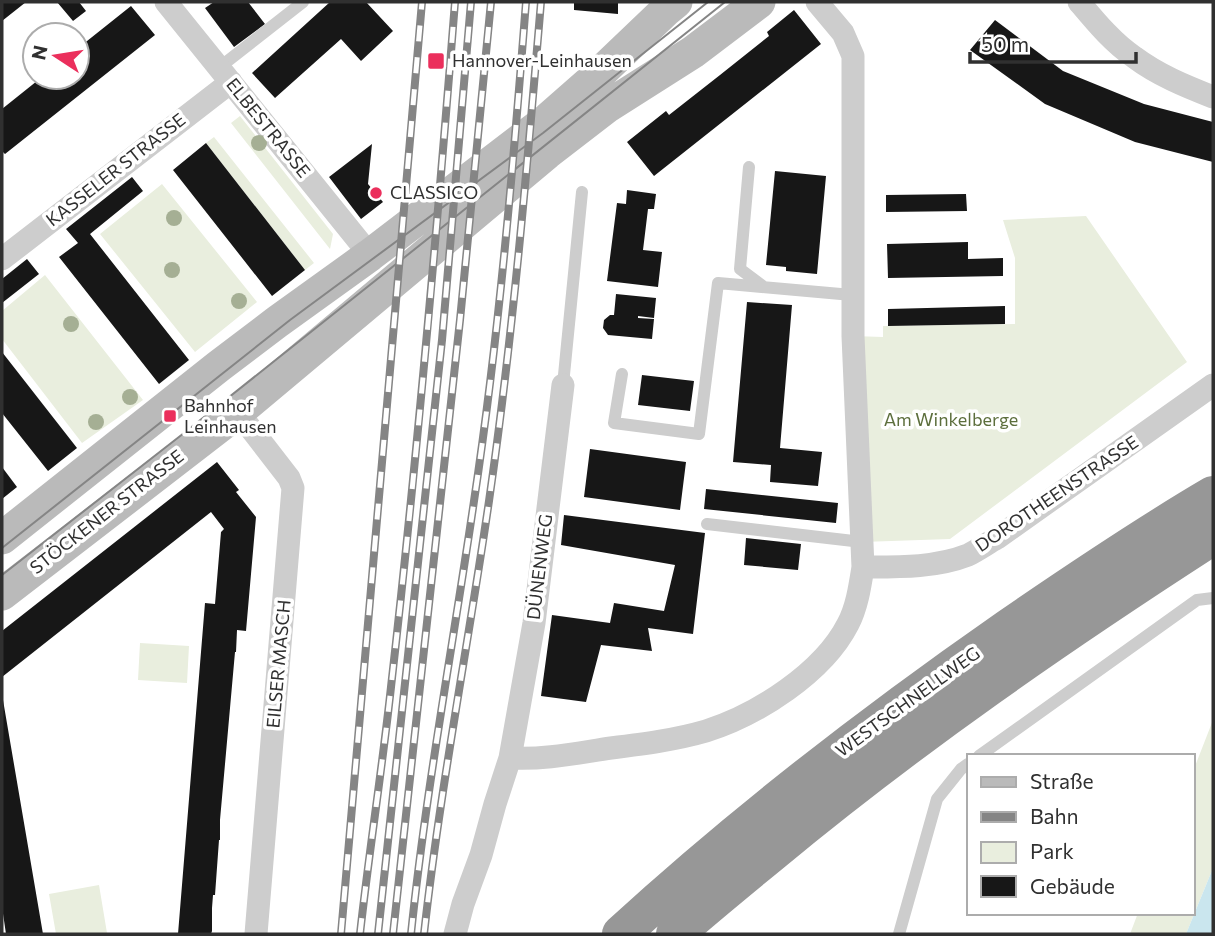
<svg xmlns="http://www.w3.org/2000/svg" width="1215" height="936" viewBox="0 0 1215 936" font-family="Commissioner,sans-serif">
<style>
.green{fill:#e9eede}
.water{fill:#cae6ee}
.building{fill:#171717}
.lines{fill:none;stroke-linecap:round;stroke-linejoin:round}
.lane{stroke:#cdcdcd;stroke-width:12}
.street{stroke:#cdcdcd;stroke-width:23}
.secondary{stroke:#bababa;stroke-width:33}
.highway{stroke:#979797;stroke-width:38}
.tram{stroke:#858585;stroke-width:2}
.rail-casing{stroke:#858585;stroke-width:8}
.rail{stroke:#fff;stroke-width:5;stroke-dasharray:16;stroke-linecap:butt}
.tree{fill:#a5af94}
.poi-dot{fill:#eb2f5c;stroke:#fff;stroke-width:2.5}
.labels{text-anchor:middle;stroke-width:7;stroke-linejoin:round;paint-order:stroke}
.poi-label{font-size:18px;fill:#303030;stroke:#fff;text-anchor:start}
.street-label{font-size:18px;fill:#303030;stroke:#fff}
.park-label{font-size:18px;fill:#5c6e3c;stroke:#fff}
</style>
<rect width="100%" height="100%" fill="#fff"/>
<path class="green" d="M240 116 333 234 330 249 231 123Z
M214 137 314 263 305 270 206 143Z
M162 184 257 302 195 352 100 234Z
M1086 216 1187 362 950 539 862 542 853 336 883 337V326L1015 324V258L1003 220Z
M45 275 143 400 82 443 2 339V311Z
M140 643 189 646 187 683 138 680Z
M1213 720V868L1186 934H1130L1138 913H1192V774Z
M99 885 107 933 56 934 49 894Z"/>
<path class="water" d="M1213 868V934H1186Z"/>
<path class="building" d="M2 2H26L2 21Z
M57 2H79L86 11 73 21Z
M214 2H248L265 24 234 47 205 8Z
M330 2H366L393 31 361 61 341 39 275 98 252 73Z
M574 2H618V14L574 10Z
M131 6 155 35 5 154 2 151V109L42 77H77V49Z
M794 10 821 44 654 176 627 142 666 111 669 115 720 75 769 36 767 32Z
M995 20 1063 71 1144 104 1213 122V162L1135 142 1045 104 970 50Z
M206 143 305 270 272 296 173 170Z
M372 144 368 184 383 202 361 219 329 177Z
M775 171 826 176 817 274 786 271V267L766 265Z
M132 177 143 191 90 234 189 360 159 384 59 257 78 243 66 229Z
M627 190 656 194 654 209H648L643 250 662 252 658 287 607 281 617 203 626 204Z
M966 194 967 211 886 212V195Z
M968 242V259L1003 258V276L888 278 887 244Z
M27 259 39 274 2 303V279Z
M616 294 656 298 654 318 638 316V318L654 319 652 339 608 335 603 328 604 320 610 315H614Z
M747 302 792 305 780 448 822 452 818 486 770 482 771 465 733 462Z
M1005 306V324L888 326V309Z
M2 352 77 448 48 471 2 413Z
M642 375 694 381 690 411 638 405Z
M590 449 686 462 680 510 584 497Z
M217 462 239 490 236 492 256 517 246 631 237 630 236 652H235L220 820V840H219L215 895H213L212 908V931L211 934H178L205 603 215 604 221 532 224 529 211 512 2 677V631Z
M2 467 17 487 2 499Z
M706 489 838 503 836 523 704 509Z
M564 515 705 533 693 634 648 628 652 651 601 645 586 702 541 696 552 615 610 623 614 603 664 611 675 565 561 545Z
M746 538 801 544 798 570 744 565Z
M2 700H3L43 934H6L2 907Z"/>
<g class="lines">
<path class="lane" d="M220 67 303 2
M749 167 740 269 764 287
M622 374 614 423 699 434 718 283 852 295
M563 385 582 192
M707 524 862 542
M979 756 1197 600 1213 598
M899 934 937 799 961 769 968 764"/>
<path class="street" d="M166 2 370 255
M817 2 843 33 853 56V336L863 567
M1079 2C1095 21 1113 43 1134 57 1158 75 1185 86 1213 97
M2 259 231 82
M238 412 289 478 293 488 256 934
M510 758C545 760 577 753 611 748 643 744 675 740 706 731 757 715 823 673 848 624 857 607 860 586 863 567 897 567 935 568 968 555 978 550 988 543 997 538L1213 385
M455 934 463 904 481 855 495 804 510 758 534 623 563 385"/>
<path class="secondary" d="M2 538 219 366 277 322 370 255 548 119 597 76 665 11 676 2
M2 594 238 412 547 153 608 106 693 52 759 2"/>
<path class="highway" d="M621 934C742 823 873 722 1008 628 1075 582 1143 536 1213 495
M675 934C707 906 740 879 773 852 913 736 1061 634 1213 536"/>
<path class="tram" d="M2 548 290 320 543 133 708 2
M2 575 184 433 725 2"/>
<defs>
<path id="rail" d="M341 934 422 2
M360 934C369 852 382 770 391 687 417 459 437 231 455 2
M378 934 442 340 471 2
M393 934 460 320 491 2
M411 934C426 789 453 645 474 501 499 335 513 168 526 2
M424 934C440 789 468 646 489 501 513 335 527 168 541 2"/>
</defs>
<use href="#rail" class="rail-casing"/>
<use href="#rail" class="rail"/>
</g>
<g class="tree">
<circle cx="259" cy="143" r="8"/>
<circle cx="174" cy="218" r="8"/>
<circle cx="172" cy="270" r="8"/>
<circle cx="239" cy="301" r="8"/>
<circle cx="71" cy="324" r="8"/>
<circle cx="130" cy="397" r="8"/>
<circle cx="96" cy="422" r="8"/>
</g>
<g class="poi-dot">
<rect x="427" y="52" width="18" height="18" rx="3.5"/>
<circle cx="376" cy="193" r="7"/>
<rect x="163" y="409" width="14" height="14" rx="3.5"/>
</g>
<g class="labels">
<g class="poi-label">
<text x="452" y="67">Hannover-Leinhausen</text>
<text x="390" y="199">CLASSICO</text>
<text x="184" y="412">Bahnhof<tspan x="184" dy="21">Leinhausen</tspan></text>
</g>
<g class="street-label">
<text transform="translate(268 128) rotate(51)" y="6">ELBESTRASSE</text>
<text transform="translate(116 170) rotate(-38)" y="6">KASSELER STRASSE</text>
<text transform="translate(1057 494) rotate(-34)" y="6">DOROTHEENSTRASSE</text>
<text transform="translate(107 512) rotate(-38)" y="6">STÖCKENER STRASSE</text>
<text transform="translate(540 567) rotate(-83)" y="6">DÜNENWEG</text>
<text transform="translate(279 664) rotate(-85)" y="6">EILSER MASCH</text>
<text transform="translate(908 702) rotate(-36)" y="6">WESTSCHNELLWEG</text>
</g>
<g class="park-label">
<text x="951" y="426">Am Winkelberge</text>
</g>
</g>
<rect width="1215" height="936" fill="none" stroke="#303030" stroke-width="7"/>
<rect x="967" y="754" width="228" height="161" fill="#ffffff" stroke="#acacac" stroke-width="2"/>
<rect x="981" y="777" width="35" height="10" fill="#bababa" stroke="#acacac" stroke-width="2"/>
<text x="1030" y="789" font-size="21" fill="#303030">Straße</text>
<rect x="981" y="812" width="35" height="10" fill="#858585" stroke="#acacac" stroke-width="2"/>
<text x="1030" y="824" font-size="21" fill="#303030">Bahn</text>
<rect x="981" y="842" width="35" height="21" fill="#e9eede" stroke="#acacac" stroke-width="2"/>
<text x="1030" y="859" font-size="21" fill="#303030">Park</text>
<rect x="981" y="876" width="35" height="21" fill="#171717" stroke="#acacac" stroke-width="2"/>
<text x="1030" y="894" font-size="21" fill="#303030">Gebäude</text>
<g transform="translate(56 56) rotate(282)"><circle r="33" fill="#ffffff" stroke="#acacac" stroke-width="2"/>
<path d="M0-5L12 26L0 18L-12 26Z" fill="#eb2f5c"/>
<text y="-10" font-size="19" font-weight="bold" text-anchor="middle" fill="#303030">N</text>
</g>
<path d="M970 52v10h166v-10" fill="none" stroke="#303030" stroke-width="3.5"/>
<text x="981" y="52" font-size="21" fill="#303030" stroke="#ffffff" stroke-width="5" paint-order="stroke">50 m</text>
</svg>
